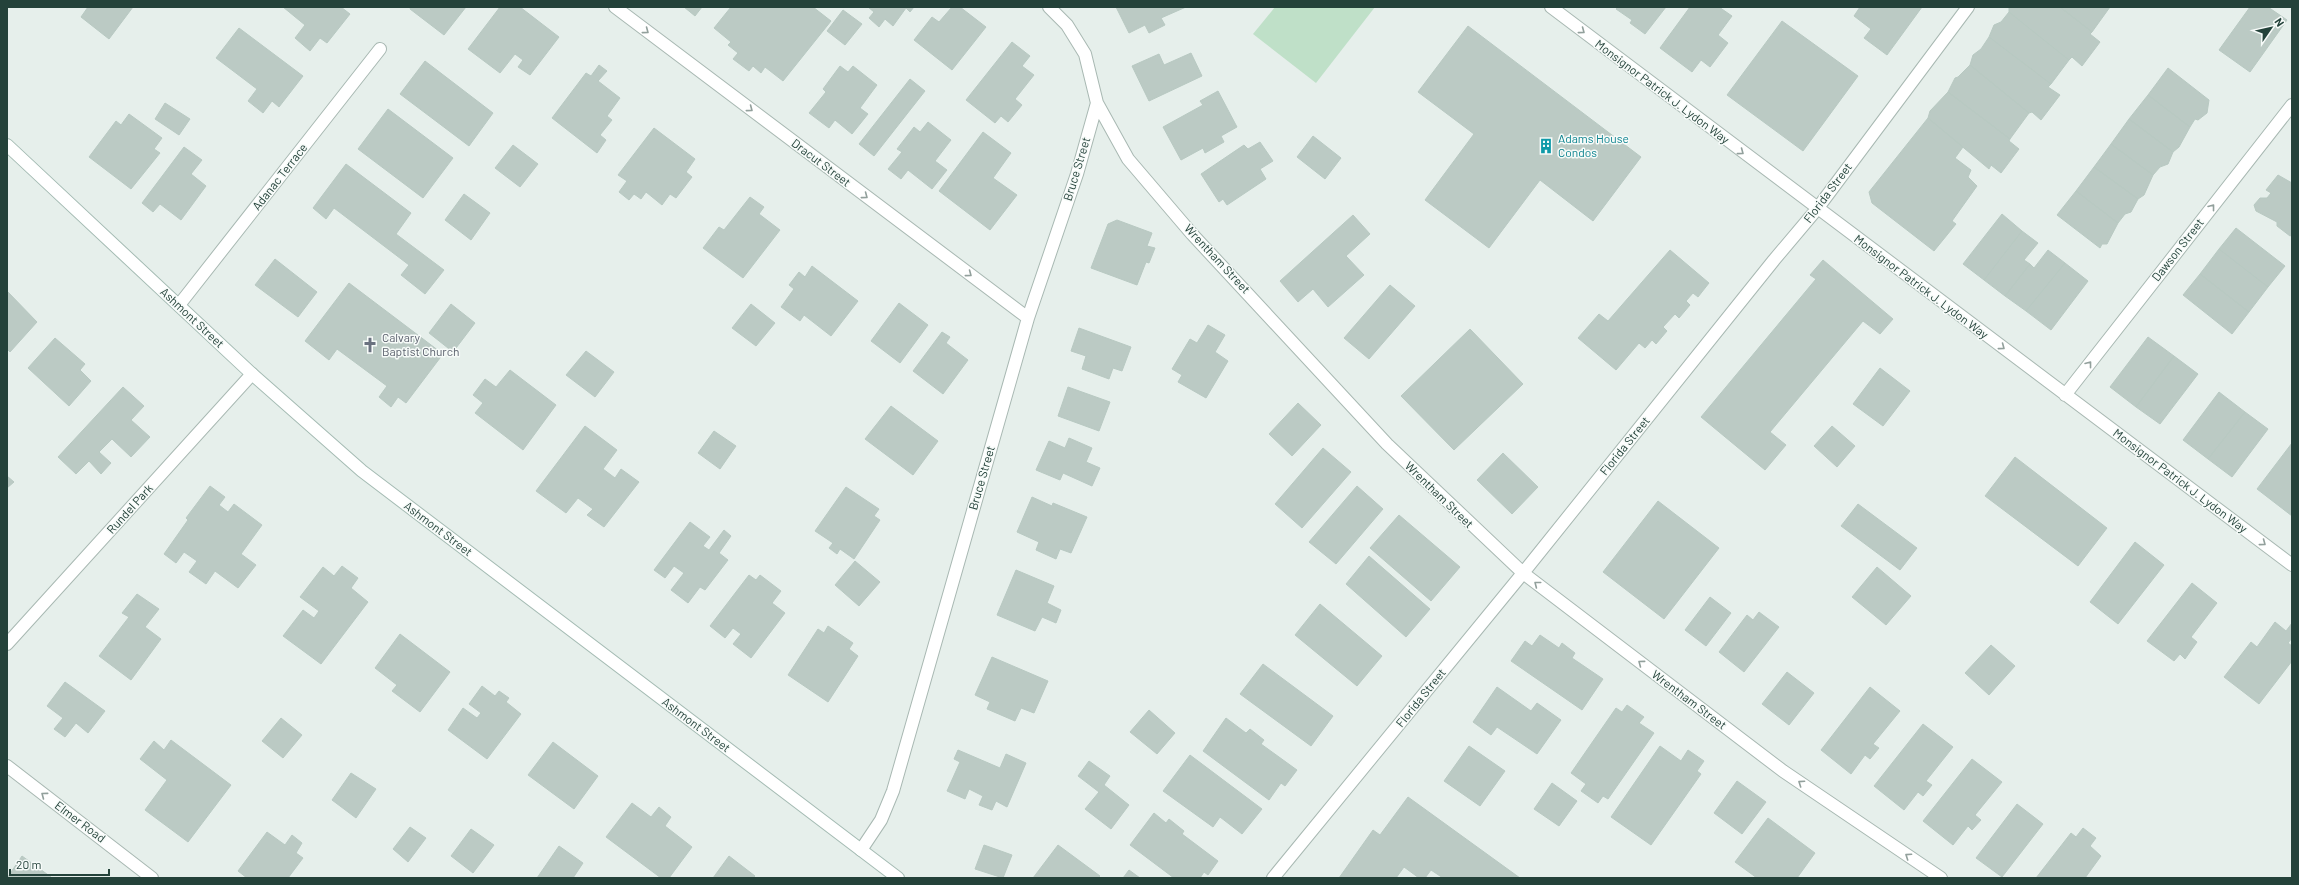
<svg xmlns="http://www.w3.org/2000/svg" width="2299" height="885" viewBox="0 0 2299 885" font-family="Barlow,sans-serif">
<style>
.green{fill:#bfe0c8}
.building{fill:#bbcac4;stroke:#b8c9c2}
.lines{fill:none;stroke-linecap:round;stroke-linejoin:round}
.minor-casing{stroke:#a8b8b2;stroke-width:14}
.secondary-casing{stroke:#a4bbb3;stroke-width:14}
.minor{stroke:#fff;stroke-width:12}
.secondary{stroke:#fff;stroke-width:12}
.oneway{stroke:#92a09c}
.labels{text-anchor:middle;stroke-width:3;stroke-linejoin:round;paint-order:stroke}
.street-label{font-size:12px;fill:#24423a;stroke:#f7fbf9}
.culture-label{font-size:12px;fill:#0d838f;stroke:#f7fbf9;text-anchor:start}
.worship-label{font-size:12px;fill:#5b616d;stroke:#f7fbf9;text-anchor:start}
</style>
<rect width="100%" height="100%" fill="#e6efeb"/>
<path class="green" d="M1275 7H1375L1316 83 1253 34Z"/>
<path class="building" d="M88 7H133L109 39 81 17Z
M283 7H341L350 14 327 43 320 38 310 51 295 38 305 25Z
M411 7H466L444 35 410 9Z
M500 7H520L559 37 530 75 518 67 523 60 515 54 500 73 468 49Z
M684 7H702L695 16Z
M731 7H813L831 21 783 81 765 67 761 73 753 66 749 71 733 59 738 53 728 45 731 42 714 28Z
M868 7H914L910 12 906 8 893 26 885 19 879 27 869 18 874 12Z
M952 7H960L986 27 952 70 914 40 932 17 939 22Z
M1116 7H1186L1161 18 1165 25 1149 33 1145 25 1129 33Z
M1618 7H1666L1645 34 1630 23 1632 20 1616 9Z
M1690 7H1719L1732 16 1718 35 1728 43 1710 67 1701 60 1692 72 1660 48Z
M1860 7H1922L1887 55 1864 38 1871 29 1854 16Z
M2060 7H2110L2092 32Z
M2060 7 2092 32 2090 34 2100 42 2082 66 2072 57 2069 60 2009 12V7Z
M2250 7H2268L2287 20 2250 72 2219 50Z
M843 10 862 24 845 45 827 31Z
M2009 12 2069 60 2051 84 1989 37 1994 25 2001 22Z
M1782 21 1858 76 1803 151 1727 95Z
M1468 26 1641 157 1593 221 1540 180 1489 248 1425 200 1474 134 1418 92Z
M239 28 303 76 279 107 272 101 263 113 248 101 257 89 216 58Z
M1989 37 2051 84 2048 87 2060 95 2041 120 2032 112 2029 113 1970 65 1973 55 1981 49Z
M1012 42 1030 56 1022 66 1034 75 1015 99 1022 105 1008 122 1001 116 995 123 966 100Z
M1191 53 1202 76 1149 101 1132 66 1159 54 1164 65Z
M425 61 493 113 469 146 400 94Z
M599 65 607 71 598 81 620 98 607 116 612 120 600 135 606 140 597 153 552 118 586 73 591 76Z
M1970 65 2029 113 2010 139 1948 92 1955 78 1958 77Z
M840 66 848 72 853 66 877 85 860 108 868 114 852 134 835 120 829 128 809 113 826 92 823 89Z
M2168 68 2209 100 2207 113 2198 120 2195 119 2190 127 2148 95Z
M910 79 925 91 874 156 859 144Z
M1218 91 1237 127 1221 136 1224 142 1205 153 1203 148 1181 160 1163 127 1203 105 1200 101Z
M1948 92 2010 139 2009 141 2019 149 2001 173 1991 165 1989 169 1928 118 1930 111Z
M2148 95 2190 127 2179 147 2173 152 2129 119Z
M165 103 190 119 179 135 155 119Z
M388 109 453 158 423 198 358 149Z
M129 114 162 138 154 149 160 153 131 189 89 157 116 121 121 125Z
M1928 118 1963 147 1955 158 1971 170 1968 177 1977 186 1952 221 1956 224 1934 251 1872 203 1869 192Z
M2129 119 2173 152 2168 164 2160 167 2153 175 2111 144Z
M928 122 951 140 935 161 947 170 932 189 908 170 901 179 888 169 902 152 897 149 914 127 920 132Z
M654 128 695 159 686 172 692 177 676 198 670 194 662 205 646 192 641 199 634 194 629 200 619 192 627 181 618 175Z
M983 132 1011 153 993 178 1017 195 990 230 939 191Z
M1313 136 1341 158 1325 179 1297 157Z
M1260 142 1273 161 1260 169 1266 179 1227 205 1223 199 1219 202 1201 174 1244 145 1248 149Z
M2111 144 2153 175 2144 195 2138 199 2094 167Z
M513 145 538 164 520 187 495 168Z
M184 147 202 160 191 174 206 186 181 220 160 204 153 212 142 203Z
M346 164 411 213 396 234 444 270 425 294 401 275 409 265 334 208 326 219 313 208Z
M2094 167 2138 199 2131 212 2125 214 2118 223 2076 191Z
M2278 175 2292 183V235L2290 236 2277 226V222L2256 211 2254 205 2260 198H2267L2271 193 2266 190Z
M2076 191 2118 223 2107 244H2102L2100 248 2057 215Z
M464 194 490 213 471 240 445 220Z
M750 197 764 207 759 214 780 230 743 278 703 248 719 227 724 230Z
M2002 214 2022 231 1984 280 1963 264Z
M1353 215 1370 234 1346 256 1364 275 1328 307 1313 289 1298 302 1280 281Z
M1117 220 1152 233 1147 246 1155 248 1149 263 1146 262 1137 285 1091 268 1108 224Z
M2236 228 2285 266 2268 287 2219 249Z
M2022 231 2038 243 2024 260 2030 264 2005 296 1984 280Z
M2219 249 2268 287 2249 312 2200 274Z
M1670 250 1709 283 1698 297 1693 293 1686 301 1690 305 1679 318 1675 314 1663 327 1667 331 1656 344 1652 340 1645 348 1639 343 1616 370 1578 338 1599 314 1608 321Z
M2048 250 2065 263 2026 311 2005 296 2030 264 2034 268Z
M275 259 317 292 298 317 255 285Z
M1823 260 1893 319 1880 334 1863 321 1770 432 1786 445 1765 470 1701 417 1816 279 1810 275Z
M2065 263 2088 281 2051 330 2026 311Z
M812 266 858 301 831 336 804 315 800 321 781 307 794 289 789 285 799 272 805 277Z
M2200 274 2249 312 2232 334 2183 295Z
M349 283 443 354 406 403 398 397 391 407 379 397 387 386 337 349 329 360 305 341Z
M1390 285 1415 306 1369 359 1344 338Z
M7 291 37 322 10 352 7 349Z
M899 303 928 325 900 363 871 341Z
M451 304 475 323 453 352 429 333Z
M751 304 775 323 756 346 732 328Z
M1208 325 1225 335 1215 352 1228 361 1206 398 1178 382 1182 375 1172 369 1190 339 1197 343Z
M1079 328 1131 347 1122 371 1113 368 1109 379 1082 369 1086 356 1071 351Z
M1470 329 1523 384 1454 450 1401 396Z
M942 332 950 337 946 343 968 360 943 394 913 371Z
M2148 337 2174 356 2136 407 2110 387Z
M55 338 85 364 80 370 91 381 69 406 28 368Z
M586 351 614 372 595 397 566 375Z
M2174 356 2198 374 2160 424 2136 407Z
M1880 368 1910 391 1883 426 1853 404Z
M510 370 556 405 523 450 475 413 483 403 473 395 485 379 496 387Z
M123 387 144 406 131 420 150 437 131 457 112 439 99 452 111 463 101 474 89 461 76 474 58 457Z
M1068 387 1110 402 1099 431 1058 416Z
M2219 392 2245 412 2208 459 2183 440Z
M1298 403 1321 425 1292 456 1269 434Z
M891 406 938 441 913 475 865 439Z
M2245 412 2268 429 2232 477 2208 459Z
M585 426 617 450 603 469 615 478 621 469 639 482 604 527 587 515 593 509 578 498 566 513 536 491Z
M1832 426 1855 446 1837 467 1814 446Z
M714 431 736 446 720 469 698 453Z
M1069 438 1092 448 1086 462 1100 468 1092 486 1063 473 1060 480 1036 470 1049 441 1065 448Z
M2292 443V516L2257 489Z
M1323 448 1351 472 1302 528 1275 504Z
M1503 453 1538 487 1512 514 1477 480Z
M2015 457 2107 528 2078 566 1985 496Z
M7 476 14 482 7 488Z
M210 486 225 497 219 505 228 512 234 504 262 525 241 554 256 565 238 588 215 571 206 584 189 572 197 561 184 552 176 563 164 554 188 520 186 518Z
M1357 486 1383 509 1336 564 1309 542Z
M846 487 879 509 874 516 880 520 854 559 840 549 837 554 829 548 833 543 815 531Z
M1032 497 1052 506 1053 503 1087 517 1071 553 1060 549 1056 559 1036 550 1039 542 1017 532Z
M1658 501 1719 548 1664 619 1603 572Z
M1858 504 1917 548 1900 570 1841 526Z
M1399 515 1460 567 1431 601 1370 548Z
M690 522 710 537 703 546 709 550 724 530 731 536 719 553 728 560 705 590 700 587 688 603 671 590 684 573 674 566 665 578 654 570Z
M2135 542 2164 565 2118 624 2090 602Z
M1369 556 1430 609 1406 637 1346 584Z
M855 561 880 582 859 606 835 585Z
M342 566 358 578 351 588 368 602 321 664 283 636 303 610 314 618 319 611 300 597 323 567 334 576Z
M1877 567 1911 596 1886 625 1852 597Z
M1016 570 1054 586 1047 603 1061 610 1056 623 1042 617 1035 631 997 615Z
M749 575 756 580 760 575 781 591 772 603 785 613 751 658 733 644 741 634 733 628 725 638 710 626Z
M2192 583 2217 603 2191 637 2197 642 2185 659 2180 654 2174 661 2147 641Z
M137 594 159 609 145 627 161 639 131 680 99 656 129 617 122 613Z
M1710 597 1731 613 1706 646 1685 630Z
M1320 604 1382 656 1357 686 1295 635Z
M1759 612 1779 627 1744 672 1719 652 1747 615 1753 620Z
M2275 622 2286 631 2292 623V638L2288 643 2292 646V661L2259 704 2224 677 2251 642 2257 647Z
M828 626 853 643 849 649 858 656 828 702 788 675 818 629 824 633Z
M400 634 450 672 420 712 392 691 397 685 375 668Z
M1540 635 1559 648 1562 643 1575 653 1572 658 1603 679 1582 710 1511 661 1525 641 1532 646Z
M1991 645 2015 666 1989 695 1965 673Z
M992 657 1048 681 1034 713 1021 708 1015 721 987 709 990 702 975 695Z
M1263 664 1333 716 1311 746 1240 694Z
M1787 672 1814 693 1789 725 1762 704Z
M65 682 105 711 88 733 76 723 65 737 54 729 63 718 47 706Z
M482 686 495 696 499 691 509 698 506 702 521 714 487 759 448 730 463 708 477 718 481 713 469 704Z
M1497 687 1531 711 1537 703 1561 720 1537 754 1497 727 1491 735 1473 722Z
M1870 687 1900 711 1873 744 1879 748 1870 759 1865 755 1851 774 1821 750Z
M1627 705 1644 717 1639 723 1654 733 1608 799 1603 796 1598 803 1581 791 1586 784 1571 773 1616 708 1622 712Z
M1149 710 1175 733 1157 754 1130 732Z
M281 718 302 735 283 758 262 741Z
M1226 718 1246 733 1250 729 1264 740 1261 744 1297 770 1285 786 1281 783 1269 800 1203 751Z
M1923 724 1953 747 1926 781 1932 785 1923 796 1918 792 1904 810 1874 786Z
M171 740 231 785 188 842 145 810 167 780 140 759 154 741 164 750Z
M553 742 598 776 574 809 528 775Z
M1469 746 1505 771 1480 806 1444 781Z
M1660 746 1681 761 1688 750 1704 761 1697 771 1701 774 1651 845 1611 817Z
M958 750 1000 768 1006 754 1026 763 1007 807 996 801 992 810 979 805 983 796 969 789 965 799 947 791 960 762 954 759Z
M1190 755 1262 809 1242 834 1220 817 1213 827 1163 791Z
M1972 759 2002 782 1975 815 1981 820 1972 830 1968 826 1953 845 1923 821Z
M1089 761 1110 776 1104 785 1129 805 1111 829 1085 809 1099 792 1078 776Z
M351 773 376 789 356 818 332 800Z
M1737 781 1766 802 1742 834 1714 813Z
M1552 783 1577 801 1559 826 1534 809Z
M1408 797 1520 878H1443L1431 870 1425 878H1419L1404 867 1396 878H1339L1373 830 1380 835Z
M632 803 651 817 659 807 671 817 665 826 692 847 669 878H661L606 837Z
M2017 804 2043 824 2002 877 1976 858Z
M1154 813 1166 823 1169 819 1184 831 1182 834 1218 861 1208 875 1204 872 1200 878H1174L1130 845Z
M1768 818 1815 853 1797 878H1757L1735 862Z
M410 827 426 838 408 862 393 849Z
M2083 828 2096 838 2090 846 2101 856 2085 878H2036L2071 833 2076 837Z
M471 829 494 845 473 873 451 856Z
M267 832 285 845 292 835 302 843 296 853 303 858 288 878H247L238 871Z
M984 845 1012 855 1003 878 975 869Z
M1058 845 1100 876 1098 878H1033Z
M559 846 583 863 573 878H537Z
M22 856 51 877V878H7Z
M729 856 755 876 753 878H713Z
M1129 870 1140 878H1123Z"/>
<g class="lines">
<defs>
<path id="minor" d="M615 7 1028 318
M1049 7 1067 25 1085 54 1097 103 1128 159 1192 234 1387 444 1523 573 1783 771 1941 878
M1551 7 2292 565
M179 305 380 49
M2065 395 2292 105
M7 644 252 374
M7 766 152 878
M861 850 881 820 893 791 1028 318 1077 174 1097 103
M1273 878 1523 573 1774 260 1817 209 1968 7"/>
<path id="secondary" d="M7 145 252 374 362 471 898 878"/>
</defs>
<use href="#minor" class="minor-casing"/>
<use href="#secondary" class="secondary-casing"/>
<use href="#minor" class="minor"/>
<use href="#secondary" class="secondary"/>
</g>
<defs><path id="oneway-chevron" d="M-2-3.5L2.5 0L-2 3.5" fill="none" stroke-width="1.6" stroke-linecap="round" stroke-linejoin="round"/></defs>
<g class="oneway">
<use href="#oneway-chevron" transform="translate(646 31) rotate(37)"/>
<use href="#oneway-chevron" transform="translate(1582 31) rotate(37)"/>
<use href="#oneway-chevron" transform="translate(750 109) rotate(37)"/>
<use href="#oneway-chevron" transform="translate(1741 152) rotate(37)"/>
<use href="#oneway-chevron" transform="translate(865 196) rotate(37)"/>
<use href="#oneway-chevron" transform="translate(2212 207) rotate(-52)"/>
<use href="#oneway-chevron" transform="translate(969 274) rotate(37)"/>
<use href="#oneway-chevron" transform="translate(2002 347) rotate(37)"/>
<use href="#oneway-chevron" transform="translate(2089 364) rotate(-52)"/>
<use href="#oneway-chevron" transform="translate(2263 543) rotate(37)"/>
<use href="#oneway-chevron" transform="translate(1537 584) rotate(-142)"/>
<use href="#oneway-chevron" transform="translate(1641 663) rotate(-143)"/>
<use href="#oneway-chevron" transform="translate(1801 783) rotate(-146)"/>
<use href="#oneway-chevron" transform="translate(44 795) rotate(-143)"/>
<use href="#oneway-chevron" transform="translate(1908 856) rotate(-146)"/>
</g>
<defs>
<symbol id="building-bare" viewBox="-9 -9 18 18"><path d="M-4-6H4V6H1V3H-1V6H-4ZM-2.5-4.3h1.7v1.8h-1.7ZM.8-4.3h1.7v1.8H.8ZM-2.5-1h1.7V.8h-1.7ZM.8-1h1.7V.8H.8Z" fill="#0f9aa8" stroke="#f7fbf9" stroke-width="2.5" paint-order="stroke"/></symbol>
<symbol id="church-bare" viewBox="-9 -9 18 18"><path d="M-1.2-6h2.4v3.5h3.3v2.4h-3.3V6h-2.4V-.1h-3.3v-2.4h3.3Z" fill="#6b7280" stroke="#f7fbf9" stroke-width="2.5" paint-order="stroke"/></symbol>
</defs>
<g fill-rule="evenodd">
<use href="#building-bare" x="1535" y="135" width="22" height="22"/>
<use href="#church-bare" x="359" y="334" width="22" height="22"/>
</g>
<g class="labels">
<g class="street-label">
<text transform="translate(1662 92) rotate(37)" y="4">Monsignor Patrick J. Lydon Way</text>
<text transform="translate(821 163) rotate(37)" y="4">Dracut Street</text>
<text transform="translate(1077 169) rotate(-73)" y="4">Bruce Street</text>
<text transform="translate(280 177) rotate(-52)" y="4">Adanac Terrace</text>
<text transform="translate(1828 193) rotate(-53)" y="4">Florida Street</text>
<text transform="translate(2178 250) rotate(-52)" y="4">Dawson Street</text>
<text transform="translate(1217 259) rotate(47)" y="4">Wrentham Street</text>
<text transform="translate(1921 287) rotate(37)" y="4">Monsignor Patrick J. Lydon Way</text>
<text transform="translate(192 318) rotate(43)" y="4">Ashmont Street</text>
<text transform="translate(1625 446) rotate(-51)" y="4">Florida Street</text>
<text transform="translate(982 478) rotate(-74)" y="4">Bruce Street</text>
<text transform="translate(2180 481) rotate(37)" y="4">Monsignor Patrick J. Lydon Way</text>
<text transform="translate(1439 495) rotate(44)" y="4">Wrentham Street</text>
<text transform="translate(130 509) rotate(-48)" y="4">Rundel Park</text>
<text transform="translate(438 529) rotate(37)" y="4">Ashmont Street</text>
<text transform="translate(1421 698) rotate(-51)" y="4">Florida Street</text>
<text transform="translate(1689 700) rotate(37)" y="4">Wrentham Street</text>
<text transform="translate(696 725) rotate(37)" y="4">Ashmont Street</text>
<text transform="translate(80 822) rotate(37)" y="4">Elmer Road</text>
</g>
<g class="culture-label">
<text x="1558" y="143">Adams House<tspan x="1558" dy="14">Condos</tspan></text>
</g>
<g class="worship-label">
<text x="382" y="342">Calvary<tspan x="382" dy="14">Baptist Church</tspan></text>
</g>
</g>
<rect width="2299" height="885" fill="none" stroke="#24423a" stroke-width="16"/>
<g transform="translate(2271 28) rotate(56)" stroke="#f7fbf9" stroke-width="3" paint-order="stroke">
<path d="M0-3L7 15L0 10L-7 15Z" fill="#24423a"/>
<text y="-6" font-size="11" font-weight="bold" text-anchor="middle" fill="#24423a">N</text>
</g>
<path d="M10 869v6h99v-6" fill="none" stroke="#24423a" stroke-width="2"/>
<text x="16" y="869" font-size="12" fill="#24423a" stroke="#f7fbf9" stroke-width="3" paint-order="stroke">20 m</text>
</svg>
